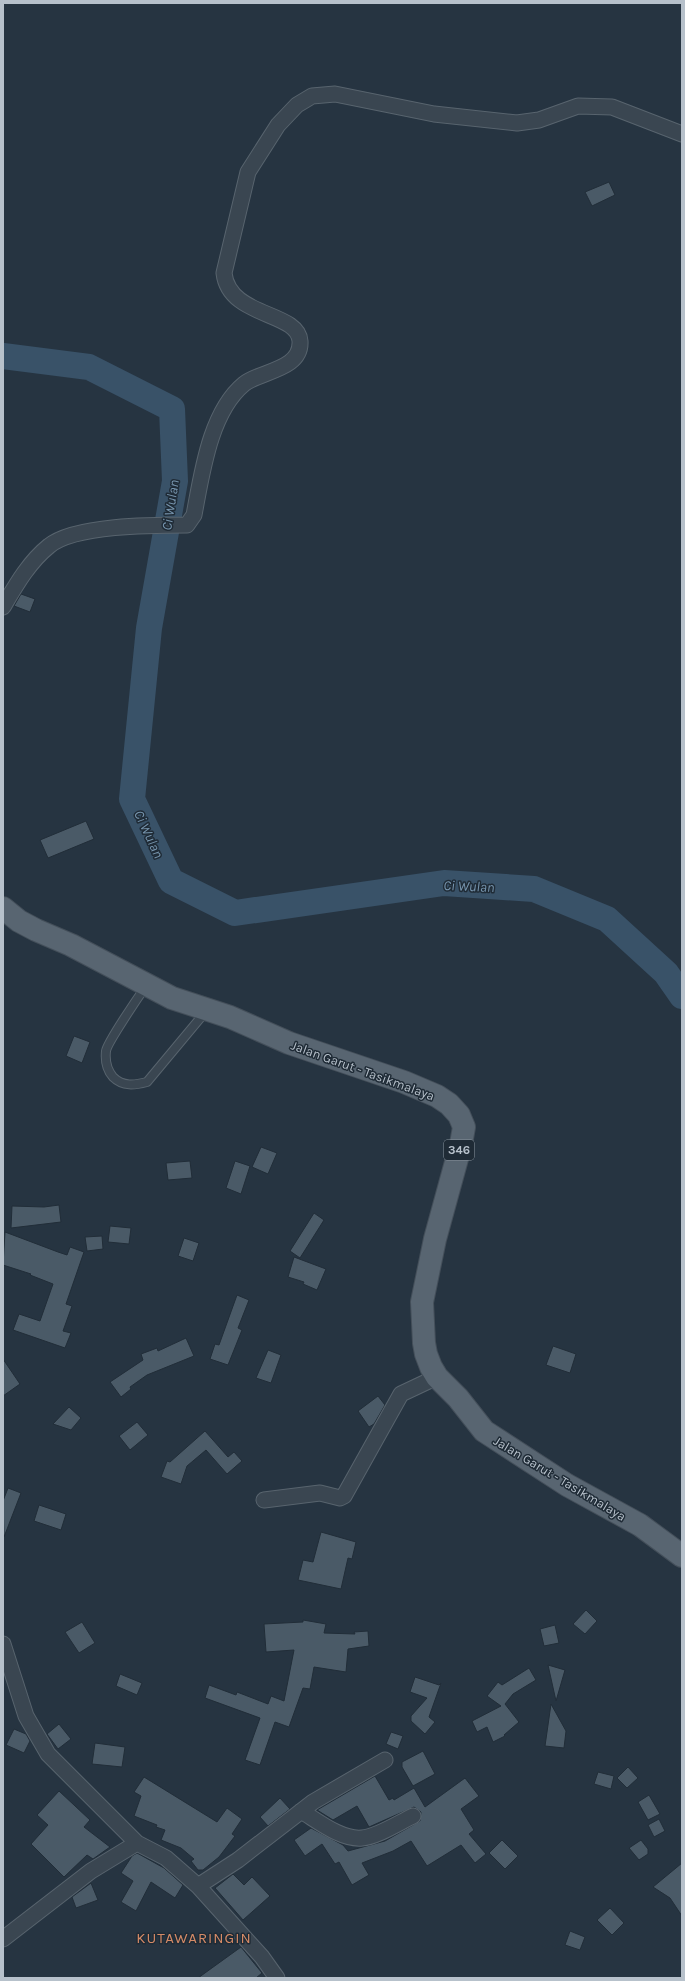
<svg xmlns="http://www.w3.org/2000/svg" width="685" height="1981" viewBox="0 0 685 1981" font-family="Karla,sans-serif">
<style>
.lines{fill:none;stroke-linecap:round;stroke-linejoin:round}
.river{stroke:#395268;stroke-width:26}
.building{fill:#4a5a67;stroke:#212d38}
.service-casing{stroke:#58646e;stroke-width:10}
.minor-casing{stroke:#58646e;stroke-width:17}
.primary-casing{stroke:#444f5a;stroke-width:24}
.service{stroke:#3a4651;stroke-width:8}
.minor{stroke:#3a4651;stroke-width:15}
.primary{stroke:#586571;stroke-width:22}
.labels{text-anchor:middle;stroke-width:3;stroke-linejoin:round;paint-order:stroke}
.shield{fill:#1f2b36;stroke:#89949e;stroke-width:1}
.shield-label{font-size:12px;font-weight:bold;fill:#b7c1cb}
.street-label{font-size:13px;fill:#b7c1cb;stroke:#1f2b36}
.water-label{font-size:14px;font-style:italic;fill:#7795ae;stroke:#1f2b36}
.quarter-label{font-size:15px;letter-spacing:1px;fill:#d68b67;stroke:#1f2b36}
</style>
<rect width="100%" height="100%" fill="#263441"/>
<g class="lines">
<path class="river" d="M3 356 89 367 172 409 175 481 149 628 132 799 171 881 235 913 444 883 534 889 607 919 666 973 682 996"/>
</g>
<path class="building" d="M609 182 615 195 592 206 585 192Z
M21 594 35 599 30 612 14 606Z
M86 821 94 839 48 858 40 840Z
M74 1036 90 1042 82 1063 66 1056Z
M261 1147 277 1153 268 1174 252 1167Z
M190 1161 192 1178 168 1180 166 1163Z
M235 1161 250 1166 241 1194 226 1188Z
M59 1205 61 1222 11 1228 12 1206 44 1207Z
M314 1213 324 1220 300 1258 290 1251Z
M110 1226 131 1228 129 1244 108 1242Z
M5 1232 58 1252 67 1255 70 1247 84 1252 66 1304 72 1306 63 1331 71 1333 65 1348 13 1330 19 1314 40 1321 53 1284 30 1275 31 1274 3 1265Z
M102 1236 103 1249 87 1251 85 1237Z
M184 1238 199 1243 193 1261 178 1256Z
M294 1257 326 1269 317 1290 303 1284 304 1282 288 1277Z
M237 1295 249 1300 238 1328 242 1330 228 1365 210 1359 215 1344 219 1345Z
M186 1338 194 1356 147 1375 130 1387 131 1389 121 1397 110 1382 143 1360 141 1354 157 1348 158 1351Z
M553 1346 576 1354 570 1373 546 1365Z
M268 1350 281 1355 271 1383 256 1378Z
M3 1359 20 1384 3 1396Z
M378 1396 385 1405 374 1424 369 1427 358 1411Z
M69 1407 81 1418 71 1430 53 1424Z
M137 1422 148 1435 130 1450 119 1436Z
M205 1431 228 1457 234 1452 242 1461 227 1474 206 1450 187 1466 181 1484 161 1477 167 1461 170 1462Z
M8 1488 21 1493 4 1537 3 1501Z
M39 1505 66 1514 61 1530 34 1521Z
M321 1532 356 1542 352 1559 348 1558 341 1589 298 1580 303 1560 313 1562Z
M586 1610 597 1621 585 1634 573 1624Z
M303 1620 326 1624 324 1633 355 1634 354 1632 368 1631 369 1646 348 1649 346 1672 314 1667 310 1689 303 1688 289 1727 275 1722 260 1765 245 1760 260 1718 205 1698 209 1685 236 1695 237 1692 268 1704 271 1696 284 1701 294 1650 266 1652 264 1624 303 1622Z
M82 1622 95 1643 79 1653 65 1632Z
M555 1625 559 1643 544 1646 540 1629Z
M548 1665 565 1670 556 1701Z
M529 1668 536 1680 513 1694 505 1704 519 1722 504 1735 505 1736 493 1742 487 1727 477 1732 472 1721 501 1706 487 1696 498 1682 502 1685Z
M120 1674 142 1683 137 1695 116 1686Z
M415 1677 439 1685 441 1683 429 1717 435 1722 425 1734 411 1721V1716L427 1698 410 1692Z
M551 1704 566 1731 564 1748 545 1746Z
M59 1724 71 1739 58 1749 47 1734Z
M14 1729 26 1734 30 1741 24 1753 6 1745Z
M391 1732 403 1736 398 1749 386 1744Z
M95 1743 125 1747 122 1767 92 1764Z
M423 1751 435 1774 413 1786 402 1767V1762Z
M628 1767 638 1778 627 1788 617 1778Z
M598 1772 614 1776 611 1789 594 1784Z
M375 1776 389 1800 393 1798 394 1800 414 1788 425 1807 465 1778 479 1796 461 1809 474 1830 469 1834 486 1854 475 1863 461 1845 427 1866 411 1841 393 1851 362 1863 369 1875 352 1885 339 1862 335 1864 322 1844 305 1856 294 1840 311 1828 343 1845 348 1851 385 1841 420 1821 421 1812 414 1807 369 1827 357 1806 333 1820 317 1810Z
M144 1777 217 1822 227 1808 242 1819 232 1834 235 1836 219 1857 203 1870H198L191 1861 194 1859 181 1848 161 1840 165 1830 156 1827 157 1825 134 1816 141 1796 134 1792Z
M59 1791 90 1820 84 1827 110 1847 93 1859 87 1855 64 1877 31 1844 48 1825 37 1815Z
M649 1795 660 1814 648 1820 638 1802Z
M280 1798 290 1809 268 1826 260 1817Z
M659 1819 665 1831 654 1837 648 1825Z
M502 1840 518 1856 505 1869 489 1853Z
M641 1840 648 1849V1854L639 1860 629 1848Z
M137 1853 164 1868 183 1885 175 1898 151 1882 136 1911 121 1902 133 1881 121 1873 132 1856Z
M682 1863V1916L670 1898 653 1887Z
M233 1874 244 1885 252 1877 270 1896 243 1920 215 1888Z
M91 1883 98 1900 76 1908 72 1897Z
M610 1908 624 1923 612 1935 597 1920Z
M570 1931 585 1937 580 1950 565 1945Z
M241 1947 262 1973 256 1978H198Z"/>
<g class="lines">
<defs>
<path id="service" d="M146 986C139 996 107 1043 106 1051 105 1060 107 1070 113 1077 123 1087 135 1085 147 1082L207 1010"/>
<path id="minor" d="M3 607C16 585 29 562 49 546 74 525 153 525 187 525L194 515C202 473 210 412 244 384 260 371 302 370 300 341 298 311 229 318 224 273L248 172 278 125 297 105 312 96 335 94 434 114 517 123 539 120 578 106 612 107 682 134
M264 1500 320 1493 340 1498 344 1496 401 1394 437 1377
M3 1644 26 1716 48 1754 137 1843 166 1858 198 1886 262 1957 277 1978
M301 1811C318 1821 341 1840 362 1838 377 1837 400 1822 413 1816
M198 1886 238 1860 313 1802 385 1760
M3 1939 91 1871 137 1843"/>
<path id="primary" d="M3 908 19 921 36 930 71 945 172 998 230 1017 289 1043 404 1082 437 1096 449 1104 459 1115 464 1127 461 1144 435 1239 422 1302 424 1343 426 1354 431 1367 437 1377 458 1398 484 1431 567 1485 640 1525 682 1556"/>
</defs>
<use href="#service" class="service-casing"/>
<use href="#minor" class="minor-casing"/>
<use href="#primary" class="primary-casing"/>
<use href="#service" class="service"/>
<use href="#minor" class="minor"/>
<use href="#primary" class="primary"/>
</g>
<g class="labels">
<rect class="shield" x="444" y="1140" width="30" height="20" rx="3"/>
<g class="shield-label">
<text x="459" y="1154">346</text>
</g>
<g class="street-label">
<text transform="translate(363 1070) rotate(20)" y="5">Jalan Garut - Tasikmalaya</text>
<text transform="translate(560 1478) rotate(31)" y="5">Jalan Garut - Tasikmalaya</text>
</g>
<g class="water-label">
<text transform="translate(170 505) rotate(-81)" y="5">Ci Wulan</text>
<text transform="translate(149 834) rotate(65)" y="5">Ci Wulan</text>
<text transform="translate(469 886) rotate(2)" y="5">Ci Wulan</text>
</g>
<g class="quarter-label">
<text x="194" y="1943">KUTAWARINGIN</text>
</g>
</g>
<rect width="685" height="1981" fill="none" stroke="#b7c1cb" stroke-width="8"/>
</svg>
